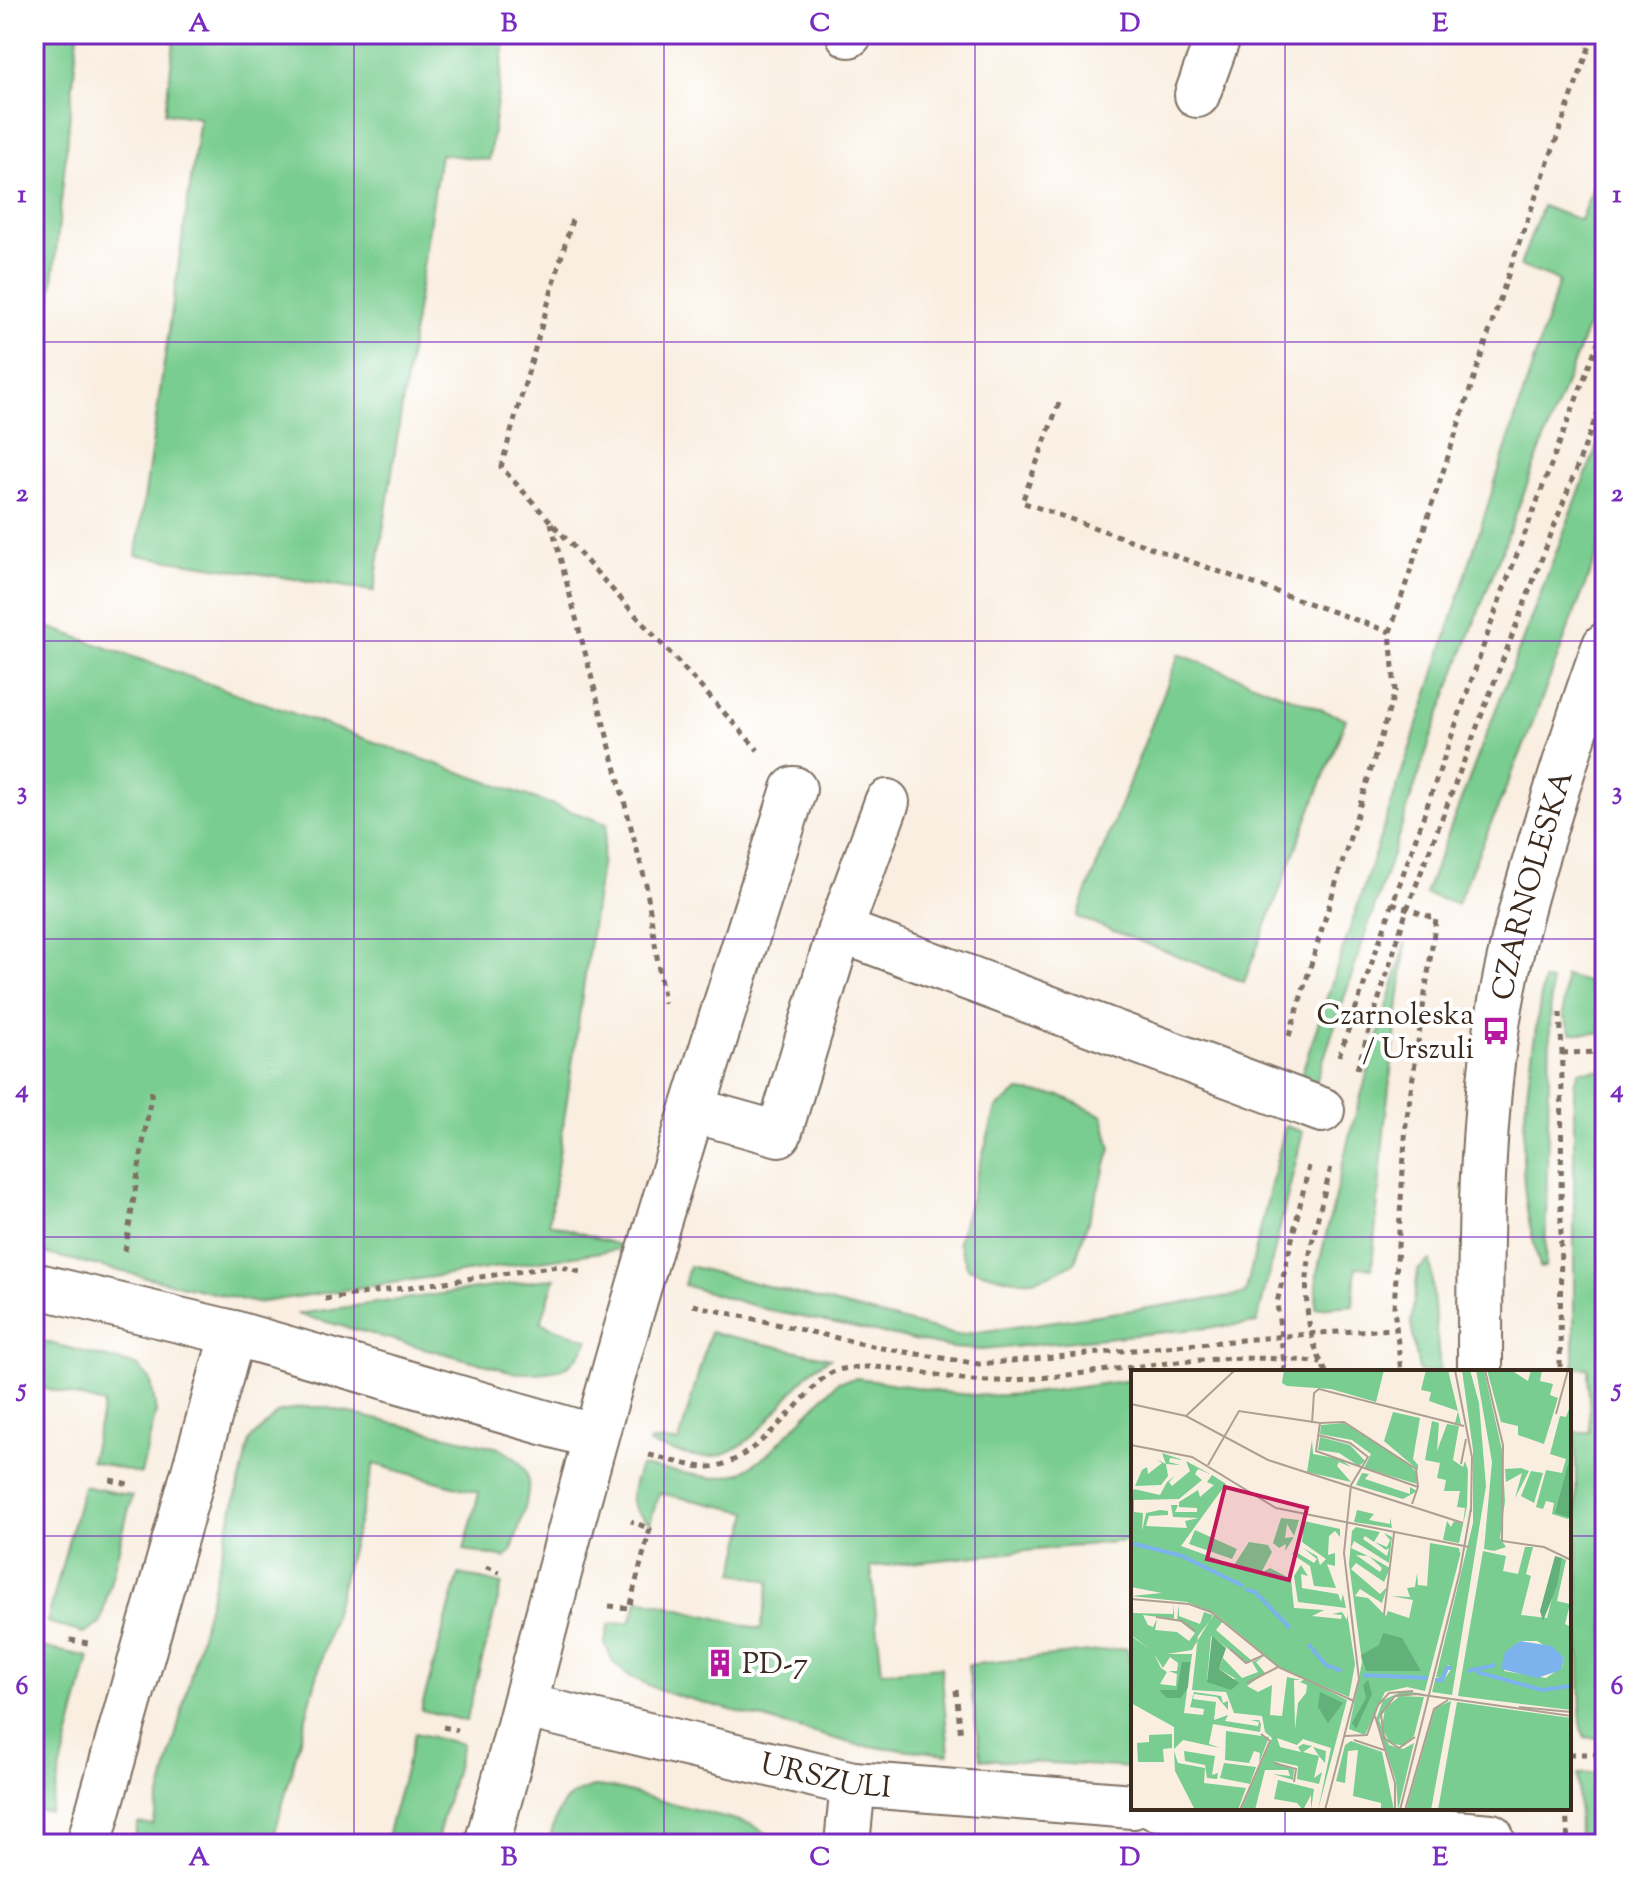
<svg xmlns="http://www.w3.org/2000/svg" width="1639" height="1878" viewBox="0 0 1639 1878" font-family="'Sorts Mill Goudy',serif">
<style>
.green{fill:#79cd90;stroke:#5a7c57;stroke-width:2}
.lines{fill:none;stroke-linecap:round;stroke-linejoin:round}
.minor-casing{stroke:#7e6f62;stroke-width:48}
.path{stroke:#7e6f62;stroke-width:5;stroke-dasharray:6 6;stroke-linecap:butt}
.minor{stroke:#fff;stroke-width:44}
.grid{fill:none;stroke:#7b2cbf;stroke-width:2;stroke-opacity:0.55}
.labels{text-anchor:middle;stroke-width:8;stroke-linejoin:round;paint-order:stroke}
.street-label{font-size:30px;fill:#3b2a1e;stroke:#fff}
.poi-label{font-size:30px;fill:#3b2a1e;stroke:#fff;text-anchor:end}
.inset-river{fill:none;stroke:#7db3ec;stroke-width:4}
.inset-road{fill:none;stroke:#ada092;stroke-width:2}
.view{fill:#c2185b;fill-opacity:0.15;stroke:#c2185b;stroke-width:4}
.inset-edge{fill:none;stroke:#3b2a1e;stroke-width:4}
.neatline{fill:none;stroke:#7b2cbf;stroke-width:3}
.grid-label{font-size:26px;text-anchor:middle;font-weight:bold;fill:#7b2cbf}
</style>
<rect width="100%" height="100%" fill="#fff"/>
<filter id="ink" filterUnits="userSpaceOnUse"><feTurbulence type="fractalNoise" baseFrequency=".0125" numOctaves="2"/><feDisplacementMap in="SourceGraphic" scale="16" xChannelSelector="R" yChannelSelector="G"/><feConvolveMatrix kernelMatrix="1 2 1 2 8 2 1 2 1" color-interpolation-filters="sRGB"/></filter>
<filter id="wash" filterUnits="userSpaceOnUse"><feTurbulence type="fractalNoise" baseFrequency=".006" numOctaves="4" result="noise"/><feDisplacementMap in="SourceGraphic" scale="32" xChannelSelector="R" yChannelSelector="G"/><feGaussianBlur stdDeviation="1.8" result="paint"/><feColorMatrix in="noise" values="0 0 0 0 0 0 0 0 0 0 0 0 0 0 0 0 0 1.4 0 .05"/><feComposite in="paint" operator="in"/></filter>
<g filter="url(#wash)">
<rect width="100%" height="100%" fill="#f9eee0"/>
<path class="green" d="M34 34H78L34 469Z
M175 34H506L489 160 440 154 374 591 136 555 200 118 165 113Z
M1605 157V280L1435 726 1316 1082 1300 1078 1424 706 1559 281 1520 266 1542 206 1580 220Z
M1605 425V533L1525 743 1457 904 1425 894Z
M34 622 607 824 549 1223 628 1248 256 1303 34 1251Z
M1179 654 1346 719 1244 982 1077 917Z
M1406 942 1385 1122 1372 1268 1356 1267 1353 1305 1316 1308 1317 1273 1349 1137Z
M1605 967V1033H1571L1563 1015 1565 976 1601 986Z
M1543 981 1551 982 1545 1267 1540 1268C1533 1240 1526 1212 1524 1184 1519 1117 1534 1047 1543 981Z
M1605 1070V1738H1585L1581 1729 1575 1432H1590L1588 1368H1574V1082L1579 1071Z
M1019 1091 1062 1096 1103 1116 1111 1149 1075 1262C1029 1290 1016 1281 968 1268L958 1242 996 1108Z
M1285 1126 1303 1132 1257 1323 981 1350 953 1348 772 1311 684 1285 689 1266 957 1335 1245 1294Z
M1430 1260 1440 1372H1419L1411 1323 1418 1270Z
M555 1278 541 1323 589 1340C571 1374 553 1373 517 1373L297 1314Z
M710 1332 830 1358C824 1362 816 1366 810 1372 782 1399 753 1454 709 1457 689 1458 668 1449 649 1444L650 1441 679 1442Z
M34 1339 138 1366 151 1381 156 1412 141 1474 90 1461 104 1404 34 1385Z
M856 1378C891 1382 925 1390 960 1394 1014 1400 1079 1386 1133 1380V1540L871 1567 882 1672 941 1667 949 1754 858 1745 661 1691 629 1676 613 1662 605 1643 609 1624 630 1622 639 1599 761 1629 770 1581 734 1573 749 1512 659 1493 650 1523C624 1503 630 1495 640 1466L714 1478 741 1473 768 1454 838 1382Z
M302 1407H324L499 1448C510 1455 523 1461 527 1475 533 1493 517 1533 511 1552L505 1558 464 1550 479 1493 374 1464 272 1844H133L138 1823 153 1825 250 1440 277 1413Z
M83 1486 132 1496 100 1624 83 1633 47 1622Z
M459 1574 502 1584 466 1721 421 1710Z
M41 1647 89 1657 50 1812 34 1809V1674Z
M1127 1648 1133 1685V1768L981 1759 968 1665Z
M415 1733 462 1744 436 1844H385Z
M1605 1773V1844H1579L1578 1774Z
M593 1787H609L751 1824 767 1834 773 1844H548C558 1812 558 1796 593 1787Z"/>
</g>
<g filter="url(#ink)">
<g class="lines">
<defs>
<g id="minor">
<path d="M849 35 850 34"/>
<path d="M1197 95 1219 34"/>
<path d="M887 802 840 930 1322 1110"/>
<path d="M693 1110 779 1134 840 930"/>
<path d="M34 1285 233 1333 595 1437"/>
<path id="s1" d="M1480 1372C1480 1258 1480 1144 1496 1032 1508 949 1532 869 1557 789 1572 741 1587 692 1605 645"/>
<path id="s2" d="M526 1706 853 1784 1133 1806"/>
<path d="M1157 1808 1491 1836"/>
<path d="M89 1844 233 1333"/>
<path d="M487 1844C525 1708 558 1571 596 1436 656 1219 726 1004 794 789"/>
<path d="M847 1844 853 1784"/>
</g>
</defs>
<use href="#minor" class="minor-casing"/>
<path class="path" d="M572 220 501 467 758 750
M1059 403 1022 502 1390 632
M551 523 646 884 664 1003
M1392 903 1436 919 1406 1124 1394 1307 1401 1372
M1560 1013 1562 1053 1560 1372
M1289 1036 1395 691 1390 632 1512 263 1594 34
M1562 1053 1605 1052
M1339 1056 1501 596 1605 324
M1357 1069 1407 909 1605 394
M125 1251 152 1090
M325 1299 558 1266 584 1273
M693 1305 881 1348 979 1364 1319 1333 1396 1329
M1285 1372 1277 1303 1310 1162
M1326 1372C1288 1300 1314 1236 1332 1163
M649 1455C668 1459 690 1467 709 1467 744 1466 783 1420 805 1397 817 1384 825 1372 843 1369 891 1360 950 1383 1000 1381 1108 1375 1214 1347 1321 1363
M110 1480 133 1485
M486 1567 500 1572
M609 1606 629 1608 650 1529 631 1521
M70 1640 88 1643
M956 1690 961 1737
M443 1727 458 1730
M1569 1754H1605
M1566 1808 1568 1844"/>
<use href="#minor" class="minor"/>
</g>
</g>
<path class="grid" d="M354 34V1844M664 34V1844M975 34V1844M1285 34V1372M34 342H1605M34 641H1605M34 939H1605M34 1237H1605M34 1536H1133M1569 1536H1605M1285 1808V1844"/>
<defs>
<symbol id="bus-bare" viewBox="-9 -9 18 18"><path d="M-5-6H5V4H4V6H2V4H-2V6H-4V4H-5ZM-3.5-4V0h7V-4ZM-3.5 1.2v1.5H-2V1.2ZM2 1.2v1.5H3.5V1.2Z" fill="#b5179e" stroke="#fff" stroke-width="2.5" paint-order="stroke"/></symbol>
<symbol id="building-bare" viewBox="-9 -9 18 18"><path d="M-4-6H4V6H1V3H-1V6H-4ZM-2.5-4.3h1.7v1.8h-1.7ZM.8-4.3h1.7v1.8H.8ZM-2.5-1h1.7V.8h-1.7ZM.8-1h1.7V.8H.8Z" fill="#b5179e" stroke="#fff" stroke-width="2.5" paint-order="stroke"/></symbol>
</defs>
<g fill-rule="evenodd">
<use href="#bus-bare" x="1476" y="1011" width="40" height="40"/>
<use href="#building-bare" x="700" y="1643" width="40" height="40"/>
</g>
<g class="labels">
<g class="street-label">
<text dy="10" stroke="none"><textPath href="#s1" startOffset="492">CZARNOLESKA</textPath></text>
<text dy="10" stroke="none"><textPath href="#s2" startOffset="308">URSZULI</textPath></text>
</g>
<g class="poi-label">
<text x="1474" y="1024">Czarnoleska<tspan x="1474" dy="34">/ Urszuli</tspan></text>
<text x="742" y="1673" text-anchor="start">PD-7</text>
</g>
</g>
<g transform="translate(1131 1370)">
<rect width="440" height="440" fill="#f9eee0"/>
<path d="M153 0H253L245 32 200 19 156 16 151 13ZM295 0H317L330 54 324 53 327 41 298 31 300 22 290 20ZM331 0H339L348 33 355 116 321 325 301 322 304 310 312 311 321 298 317 295 311 309 305 307 342 153V80ZM345 0H353L371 80 374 131 369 168 375 177 363 181 353 179 361 92ZM356 0 383 2 397 11 400 0H411L409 11 422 14 419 25 427 28 413 74 387 65V56L370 52ZM438 39 440 146 437 149 421 144 423 133 415 131 412 139 405 137 415 100 431 103 435 89 419 84 429 46 435 47ZM262 42 289 48 282 89 287 95V100L253 71ZM301 51 308 53 306 81 316 54 328 56 322 90 332 97 334 91 337 100 336 136 328 173 312 170 316 151 320 157 323 151 332 154 334 138 326 137 329 121H313L315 110 306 108 309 93 294 90ZM213 53 276 92 285 102 286 114 233 98 240 84 221 70 189 64 190 55ZM189 67 219 75 234 91 228 96 208 83 187 80ZM181 70 182 84 209 89 220 97 208 92 206 96 220 112 176 102ZM31 83 52 90 39 88 38 92 49 95 35 94 37 106 30 115 4 116 11 100 16 97 17 104 31 93 25 89 35 94ZM55 91 79 104 67 99 64 104 71 110 48 129 3 130V142L12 143 11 161 15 143 29 140 37 141V145L18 146 15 156 56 158 54 151 68 148 42 147 40 135H47L44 142H66V138L48 137V132L67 120 69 127 83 115 76 112 81 105 95 114 50 176 103 195 118 172 137 175 141 182 130 203 139 198 160 209 163 238 193 240 181 246 210 249 211 245 201 244 211 242 216 250V243L224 294 218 327 151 299 83 243 56 232 0 226 31 223 0 217V124L3 119 29 125 36 112 44 106 38 112 41 116 59 101ZM390 98 398 101 384 128 391 103 375 112 374 99ZM400 101 412 103 403 133 390 126ZM231 103 238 104 234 109 279 124V117L286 121 272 129 225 115ZM226 140 243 144 238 150 259 154V147L261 158 223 152ZM150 148 168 150 163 166 156 154 154 168 163 167 154 181 155 174 148 178 142 173ZM173 151 209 159V167L204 161 198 166 197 185 204 183V196L196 194 205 218 183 216 179 196 161 184 167 176 165 182 183 193 186 189 172 178 186 186 189 195 195 189 171 172ZM225 157 249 162 243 172 234 166 232 169 256 186 258 178 255 180 244 172 256 177 259 170 253 163 261 167 258 193 223 171 220 178 237 186 225 185 249 202 251 198 238 186 259 198 253 212 225 193 220 199 249 224 256 217 251 233 229 219 224 226 237 228 255 246 257 241 278 248 282 230 260 226 279 227 276 218 284 217 286 203 287 215 296 216 299 173 328 178 329 184 331 178 294 321 276 317 254 322 234 365 218 359 231 292 218 194 221 161ZM64 160 106 179 101 189 58 174ZM394 177H402L395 204 400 206 390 245 416 248 431 188 435 190 426 231 439 234 434 254 440 257V340L327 326 352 181 375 186 372 201 387 204ZM389 271H406L433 288 431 297 415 308 373 301 374 283ZM170 195 177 206 170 204 171 218 207 224 210 232 212 224 215 238 167 232 163 206ZM43 234V249L12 245 17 255 22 257 26 249 24 260 46 262 58 271 64 263 46 249 48 235V246L69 254 73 242 82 245 61 280 36 284H61L53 343 72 345 73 339 59 337 63 322 90 326 92 333 97 331V340L86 327 63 324 62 329 85 332 83 350 97 345 94 351 127 356 128 352 120 350H128L130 354 129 362 82 354 78 374 89 378 52 370 43 379V357L0 333V266L20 280 0 265V243L42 244ZM23 284 32 298 39 287 47 293 46 301H38L46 304 45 316 29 314 36 302 30 298ZM83 245 92 251 85 260 120 290 115 292 80 266 76 310 105 309 88 299 92 288 111 308 127 302 121 292 132 287 125 292 134 303 116 316 127 322 141 315 139 345 151 346 156 307 170 310H163L164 359 167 333 175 323 176 315 169 312 174 309 216 330 187 440 200 378 172 369 166 375 146 368 149 377 170 382 167 377 172 374 181 376 172 382 188 386 182 377 195 381 194 393 188 386 183 408 191 402 188 414 166 409 167 396 143 391 163 400 162 410 142 404 159 406 157 400H134L124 440H110L141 368 134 362 131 346 103 343 95 322 61 320 67 266ZM273 321 293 324 262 327 248 350 258 375 272 379 283 373 267 440 265 411 245 350 252 330ZM269 326 293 327 283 366 273 376 259 373 251 358 254 338ZM320 331 300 440H275L304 338ZM326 332 440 348V440H307ZM95 361 138 367 128 393 129 383 123 381 118 393 94 390ZM41 364V378L32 379 33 392H7L6 373 18 372V365ZM220 371 251 382 263 440H250V433L222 426 227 380 217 381 214 413 205 411 214 375ZM43 381 47 393 74 398 73 413 115 418 107 440H64L44 401ZM53 381 84 386 81 405 87 403 86 409 76 408 74 395 54 391ZM93 393 125 397 119 414 89 408ZM147 410 183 419 180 440V425L172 440 166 433 143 429Z" fill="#79cd90" fill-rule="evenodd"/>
<path d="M440 84V144L437 147 424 143ZM424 186 431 188 426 216 412 251 409 241ZM252 263 271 268 290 301H235L230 285 248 275ZM81 266 95 278 88 299 108 313 100 320 76 312ZM51 292H59L57 317 50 328H36L28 320H46ZM237 310 241 324 225 359 221 353 235 328 232 315ZM189 322 212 333 197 353 187 337Z" fill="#62b07a"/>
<path d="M389 271 421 276 433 288 430 300 406 308 370 299 374 282Z" fill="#7db3ec"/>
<path class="inset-river" d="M0 173 51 186 112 216M114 219 124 222 159 258M177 274 195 295 211 301M337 301 364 295M346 302 411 320 440 316M233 305 297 308M304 310H311L316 298H321"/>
<path class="inset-road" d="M324 0 341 87 340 142M354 0 372 75 371 171 413 177 440 190M0 34 55 46 137 90 332 153M425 44 437 0M55 46 104 0M181 53 183 23 188 19 333 56M189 53 185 81 287 117M187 65 219 73 237 87 220 115 213 183 228 309 194 440M0 75 61 87 145 138 338 177M330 94 335 69M77 95 108 41 189 53 213 52 285 99 287 117 281 134M0 229 58 234 80 242 149 298 223 331M253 245 263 163M25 247 51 251 64 261M99 279 115 293 133 285M116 313 147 297M388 337 440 342M244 346 264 413V440M214 366 236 365 247 335 258 323 282 321M284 367 268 378 253 368 250 344 264 326 285 324 440 346M223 370 253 380M143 393 165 399 163 412M109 440 139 371 130 364M269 440 329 201 340 138M274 440 303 339 317 330"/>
<path class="view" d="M94 117 176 138 158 210 76 189Z"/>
<rect width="440" height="440" class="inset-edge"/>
</g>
<rect width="1639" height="1878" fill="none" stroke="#fff" stroke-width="88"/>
<rect x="44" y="44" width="1551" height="1790" class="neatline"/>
<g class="grid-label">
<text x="199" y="31">A</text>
<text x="509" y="31">B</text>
<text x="820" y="31">C</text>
<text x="1130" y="31">D</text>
<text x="1440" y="31">E</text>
<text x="22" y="202">1</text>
<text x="1617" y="202">1</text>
<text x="22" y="501">2</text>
<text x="1617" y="501">2</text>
<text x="22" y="799">3</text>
<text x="1617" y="799">3</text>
<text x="22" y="1097">4</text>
<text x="1617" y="1097">4</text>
<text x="22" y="1396">5</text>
<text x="1617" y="1396">5</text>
<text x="22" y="1694">6</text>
<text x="1617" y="1694">6</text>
<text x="199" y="1865">A</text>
<text x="509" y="1865">B</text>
<text x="820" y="1865">C</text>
<text x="1130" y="1865">D</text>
<text x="1440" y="1865">E</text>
</g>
</svg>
